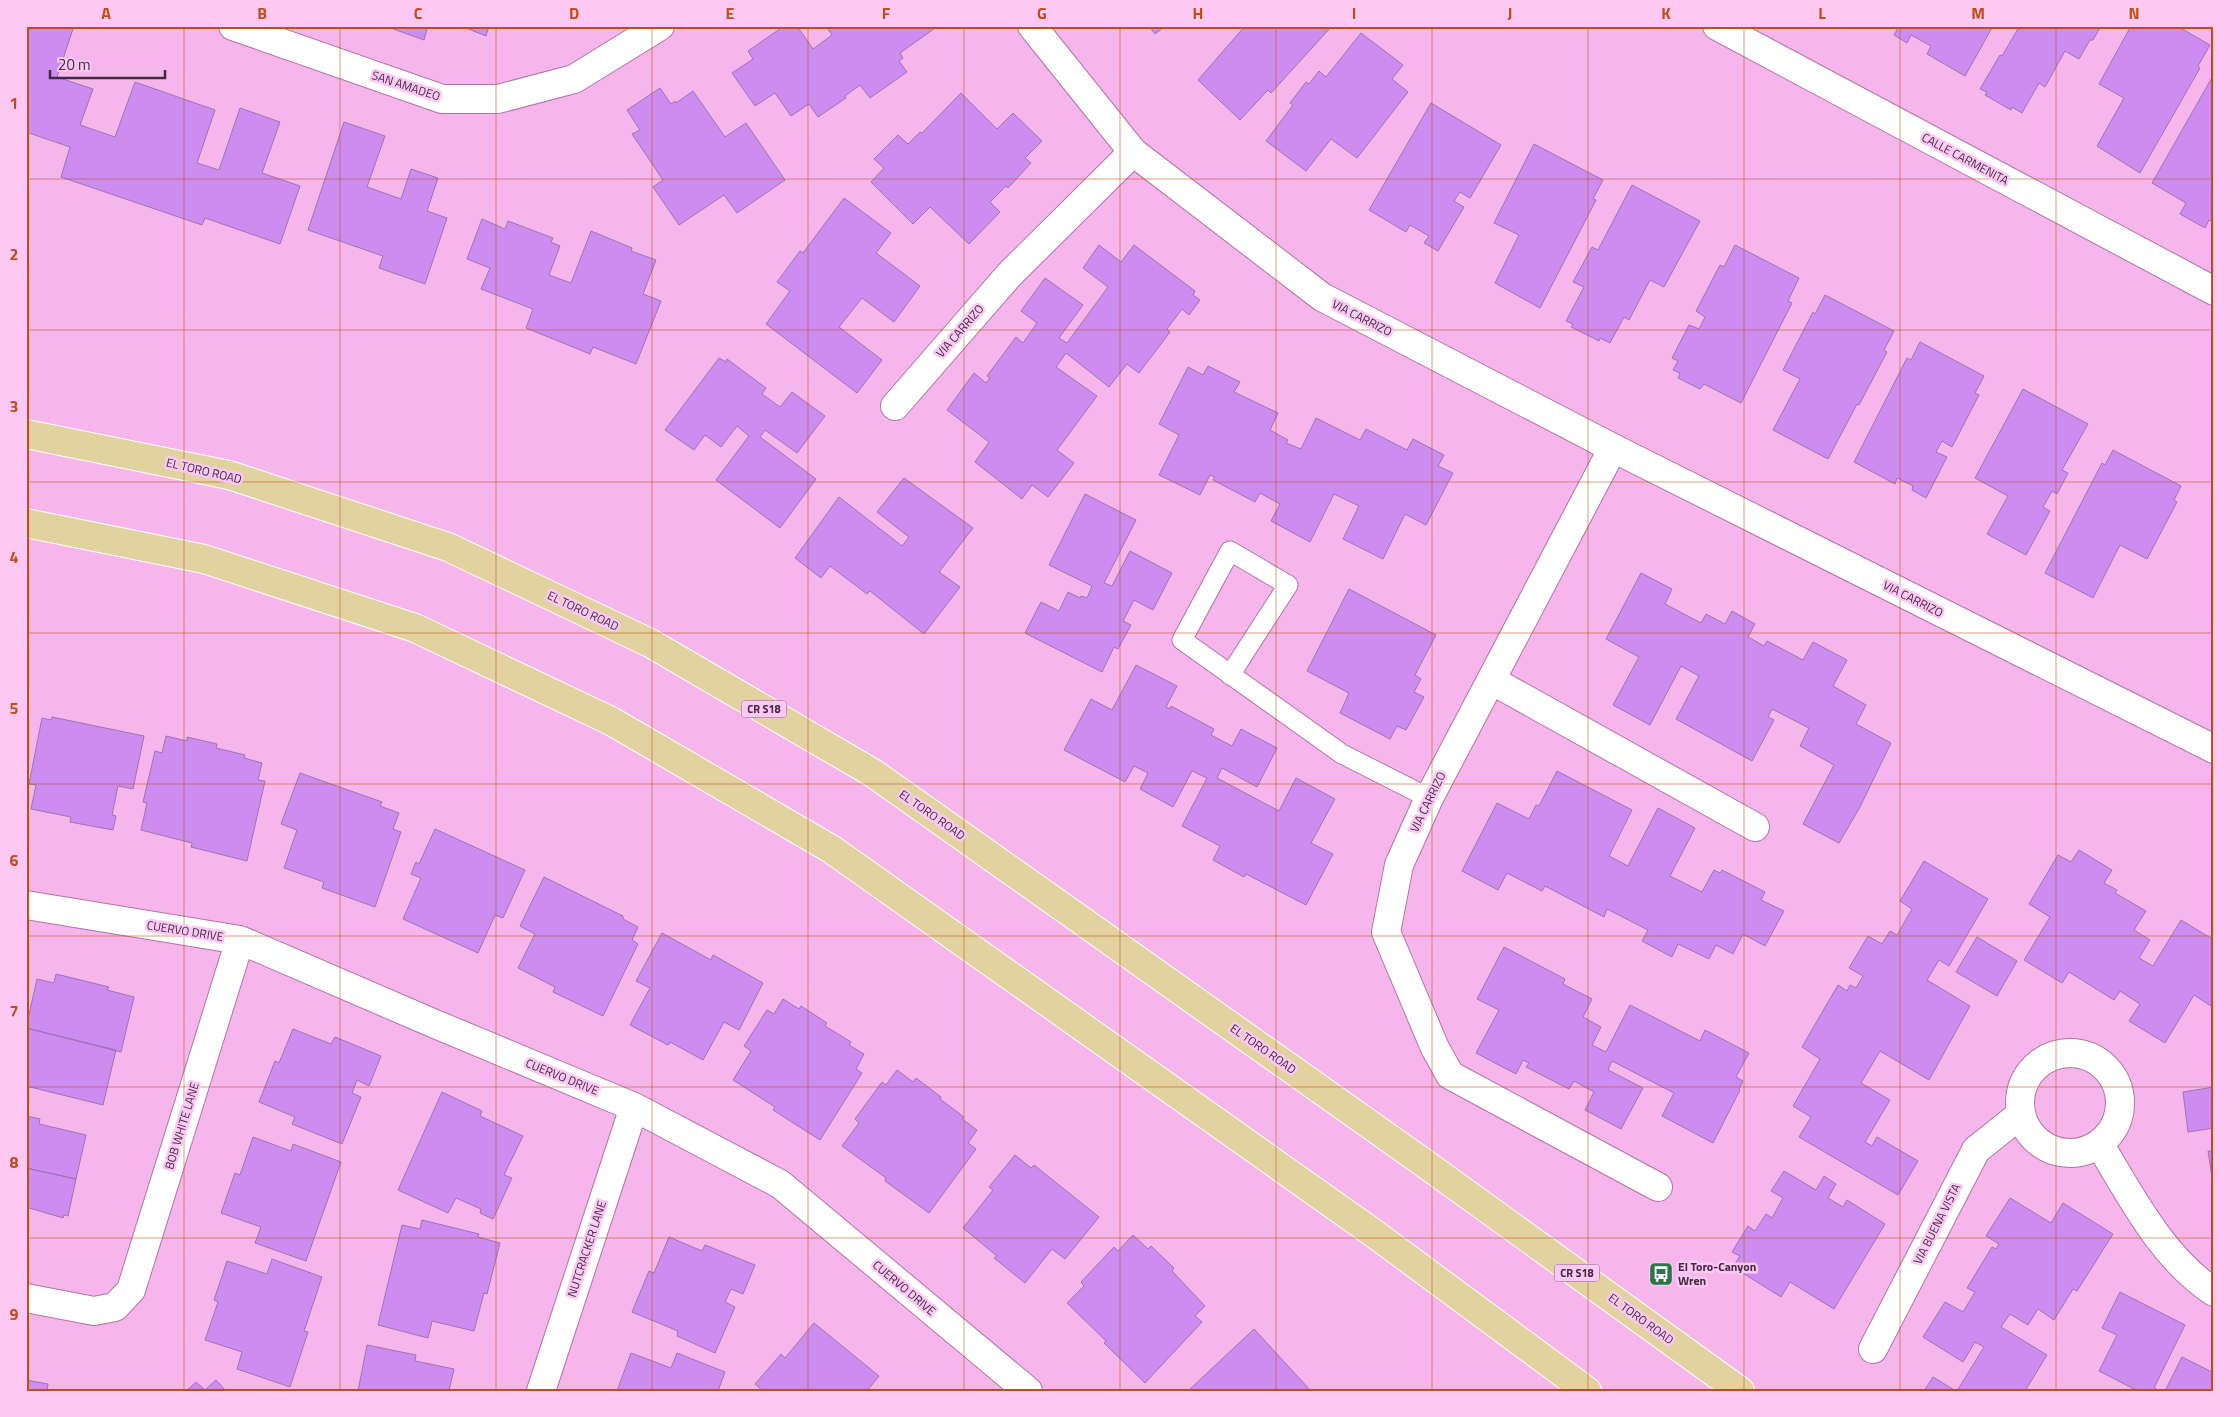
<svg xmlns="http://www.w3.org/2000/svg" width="2240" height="1417" viewBox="0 0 2240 1417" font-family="'Titillium Web',sans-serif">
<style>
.building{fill:#cd8df0;stroke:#9b74b2}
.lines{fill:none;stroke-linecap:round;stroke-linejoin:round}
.service-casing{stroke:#b074a6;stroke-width:21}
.minor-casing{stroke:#b074a6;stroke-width:30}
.tertiary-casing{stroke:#b074a6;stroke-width:30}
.primary-casing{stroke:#fff;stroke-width:30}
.service{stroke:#fff;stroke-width:19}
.minor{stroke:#fff;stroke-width:28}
.tertiary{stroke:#fff;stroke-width:28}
.primary{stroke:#e1d2a0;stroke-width:28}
.grid{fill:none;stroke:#be4d18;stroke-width:1;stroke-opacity:0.55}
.labels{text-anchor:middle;stroke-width:5;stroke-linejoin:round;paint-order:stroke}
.shield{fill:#fdc8f3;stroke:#7a5974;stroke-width:1}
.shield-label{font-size:11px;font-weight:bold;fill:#42293e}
.street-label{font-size:12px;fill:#42293e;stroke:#fdc8f3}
.poi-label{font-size:12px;font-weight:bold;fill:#42293e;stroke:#fdc8f3;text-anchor:start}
.neatline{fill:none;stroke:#be4d18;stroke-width:2}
.grid-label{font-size:16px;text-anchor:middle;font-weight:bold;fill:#be4d18}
</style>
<rect width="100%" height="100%" fill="#f7b6eb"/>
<path class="building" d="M30 26H74L57 77 93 89 80 125 115 137 135 82 215 110 197 163 219 170 240 108 280 122 262 173 300 186 280 244 205 218 202 225 61 177 70 147 26 132V36Z
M385 26H428L424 40Z
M461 26H489L486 36Z
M784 26H797L813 49 832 35 826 26H938L900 53 903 58 899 61 907 72 870 98 860 85 845 96 846 98 818 117 809 104 791 116 775 93 755 106 732 73 753 59 748 51Z
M1149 26H1165L1155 34Z
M1245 26H1332L1271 93 1268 90 1240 120 1198 80Z
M1899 26H1993L1965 76 1927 54 1931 46 1911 35 1907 43 1894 35Z
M2016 26H2101L2093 40H2090L2079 59 2065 51 2045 87 2039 83 2022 113 2012 107 2011 110 1985 95 1987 92 1980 89 2000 55 2002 56 2019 27Z
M2131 26H2177L2210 45 2198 66 2200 68 2140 173 2097 146 2124 98 2099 84Z
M1361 33 1403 65 1392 79 1408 92 1357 158 1331 139 1306 171 1266 141 1293 105 1290 103 1306 82 1309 84 1319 71 1326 77Z
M2214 74V223L2209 220 2205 228 2180 214 2186 203 2152 183Z
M660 88 671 104 675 101 676 103 693 91 725 137 746 123 785 180 737 213 724 195 679 225 653 187 663 180 632 134 640 130 627 110Z
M961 93 997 129 1013 113 1042 141 1025 158 1031 163 1008 188 1006 186 990 202 1000 212 969 244 930 207 913 224 871 182 884 168 874 159 898 135 908 144 920 132 922 133Z
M1431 103 1501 145 1470 198 1460 192 1454 201 1464 207 1438 251 1424 243 1429 236 1410 225 1406 232 1369 210Z
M344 122 385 136 367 187 401 199 411 169 438 178 427 211 447 218 425 284 379 268 383 256 308 230Z
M1534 144 1603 180 1593 199 1596 200 1540 308 1495 283 1519 235 1494 223Z
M1632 185 1700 221 1664 287 1650 280 1629 320 1624 317 1610 343 1600 338 1599 341 1571 327 1573 324 1566 321 1584 287 1573 282 1592 247 1598 250Z
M844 198 891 233 876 253 920 286 894 322 862 298 839 327 882 360 857 393 766 324 790 291 777 282 800 251 803 253Z
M482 219 505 229 508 221 553 238 551 242 560 246 549 275 571 283 591 231 632 248 631 251 656 260 643 294 661 301 636 364 593 347 590 354 526 328 533 309 481 289 490 268 467 259Z
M1099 245 1121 262 1134 245 1195 291 1193 295 1200 300 1189 315 1182 309 1167 329 1170 332 1139 373 1127 364 1109 387 1066 353 1056 367 1097 396 1057 450 1074 463 1048 497 1032 485 1022 499 975 462 989 442 947 410 974 373 986 383 990 378 987 376 1016 337 1023 343 1037 323 1021 311 1045 278 1083 305 1059 338 1067 343 1108 287 1083 268Z
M1735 245 1799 278 1788 301 1792 303 1741 403 1704 384 1700 389 1678 378 1680 373 1673 370 1678 361 1672 358 1689 325 1699 329 1705 317 1696 311 1720 265 1724 267Z
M1825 295 1894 331 1884 350 1887 352 1859 405 1857 404 1828 459 1773 430 1800 379 1783 370 1813 312 1815 314Z
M1920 342 1984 376 1975 393 1979 395 1952 447 1942 441 1936 452 1947 457 1926 498 1912 490 1913 486 1897 478 1895 484 1854 462 1907 358 1911 360Z
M719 358 726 362 727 359 766 388 762 394 780 407 792 392 825 416 797 453 765 430 760 437 816 479 780 528 716 480 749 436 737 426 721 447 705 435 694 450 665 430Z
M1208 366 1240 382 1234 392 1278 413 1270 430 1288 440 1286 443 1301 449 1316 418 1360 440 1366 429 1407 450 1413 439 1444 455 1438 466 1453 473 1426 525 1405 514 1383 559 1343 539 1359 506 1334 494 1310 542 1271 521 1280 504 1260 493 1255 502 1213 480 1215 477 1210 475 1200 495 1159 475 1179 435 1159 424 1188 367 1203 375Z
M2023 389 2088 424 2062 470 2068 473 2057 494 2052 491 2043 507 2050 511 2026 555 1987 534 2008 496 1975 478Z
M2113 450 2181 486 2174 500 2177 502 2147 559 2120 545 2093 598 2045 573 2102 463 2105 465Z
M904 478 973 528 939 572 960 587 924 634 870 591 867 594 830 566 821 578 795 558 839 497 902 546 909 537 877 512Z
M1085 494 1136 520 1104 583 1112 586 1130 551 1172 573 1153 610 1134 600 1123 621 1131 625 1118 649 1114 647 1102 672 1025 633 1041 602 1059 611 1068 592 1080 598 1081 596 1087 598 1092 586 1049 565Z
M1641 573 1672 589 1665 604 1701 623 1706 614 1725 624 1732 611 1755 624 1748 637 1764 646 1767 641 1803 660 1813 642 1847 660 1833 686 1866 705 1856 724 1891 743 1860 807 1839 843 1803 824 1834 765 1800 746 1809 728 1772 709 1768 717 1774 720 1752 761 1676 719 1699 676 1681 666 1650 725 1613 705 1639 657 1606 639Z
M1349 589 1436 635 1415 675 1421 679 1414 692 1424 697 1406 730 1397 726 1390 739 1340 713 1349 693 1307 671Z
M1136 665 1177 686 1166 707 1170 709 1171 706 1214 729 1211 735 1232 746 1241 729 1277 748 1257 787 1222 768 1217 778 1279 811 1296 778 1335 799 1311 843 1333 854 1306 905 1246 874 1244 877 1213 860 1220 846 1182 826 1207 778 1192 771 1173 807 1140 789 1148 773 1134 766 1125 782 1064 750 1091 699 1112 710Z
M52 717 144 736 133 789 118 786 112 815 116 816 113 830 70 822 71 817 31 809 36 785 29 784 42 718 51 720Z
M166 736 187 741V737L217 744 216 748 245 755 244 758 262 763 258 780 265 781 247 861 191 847 192 843 141 830 147 803 143 802 155 751 162 753Z
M1557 771 1632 810 1609 856 1628 866 1658 808 1695 828 1670 876 1702 892 1714 870 1720 873 1722 870 1765 892 1761 900 1784 911 1765 946 1743 934 1733 954 1716 945 1709 959 1678 944 1672 957 1642 941 1648 930 1607 909 1604 917 1545 886 1542 891 1507 873 1498 890 1462 871 1497 803 1529 819 1536 805 1539 806Z
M300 773 382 802 380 806 399 813 393 829 401 832 375 907 322 888 324 882 284 868 297 830 281 824Z
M435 829 525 870 503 918 495 915 478 953 403 919 421 878 411 874 416 862 419 864Z
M2079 850 2112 870 2104 883 2117 890 2115 893 2146 911 2134 930 2150 940 2139 958 2153 966 2181 920 2214 940V1008L2194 995 2165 1043 2129 1021 2140 1004 2120 991 2114 1000 2069 972 2062 983 2024 960 2050 917 2029 904 2058 855 2071 862Z
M1924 861 1988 899 1949 966 1939 960 1927 980 1970 1006 1929 1080 1880 1051 1861 1083 1890 1100 1865 1142 1872 1146 1877 1137 1918 1161 1898 1195 1799 1137 1811 1117 1793 1106 1820 1059 1802 1047 1838 985 1847 991 1850 985 1856 988 1863 976 1849 968 1868 936 1882 944 1890 931 1897 935 1912 909 1900 901Z
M544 877 623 916V919L638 927 632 940 638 944 603 1016 553 992 555 987 518 968 535 934 520 926Z
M662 933 711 960 713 955 763 983 739 1030 724 1022 703 1060 670 1042 668 1045 630 1025 650 988 636 981Z
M1977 937 2017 961 1997 996 1956 972Z
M1504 947 1565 979 1563 984 1592 999 1583 1017 1601 1027 1592 1045 1606 1052 1630 1005 1700 1041 1705 1030 1749 1053 1736 1077 1743 1081 1739 1089 1740 1090 1713 1143 1662 1116 1674 1093 1612 1061 1608 1070 1643 1088 1621 1129 1585 1110 1594 1092 1574 1081 1569 1089 1526 1067 1529 1063 1523 1060 1516 1074 1476 1053 1499 1010 1477 999Z
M56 974 109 987 107 990 134 997 121 1052 26 1028 37 979 54 983Z
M783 999 799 1009 801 1006 827 1023 825 1026 851 1042 849 1045 864 1054 856 1069 862 1073 820 1140 773 1110 775 1107 733 1080 751 1051 744 1046 767 1010 774 1014Z
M26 1028 116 1050 103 1105 26 1086 28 1078 26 1077Z
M293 1029 331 1044 335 1037 381 1056 369 1086 357 1080 352 1093 361 1097 342 1144 292 1124 295 1117 259 1102 275 1061 279 1063Z
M897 1070 913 1082 916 1078 941 1097 940 1099 964 1117 962 1119 977 1130 968 1143 976 1149 929 1213 885 1181 886 1178 842 1146 859 1123 855 1119 882 1082 886 1085Z
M2214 1087V1128L2188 1132 2183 1092Z
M442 1092 482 1111 480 1116 523 1136 504 1175 512 1178 493 1219 480 1213 481 1209 456 1198 448 1213 398 1190Z
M26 1116 40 1119 39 1124 86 1135 76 1179 26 1168Z
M253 1137 291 1151 293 1144 341 1162 306 1261 255 1243 261 1227 221 1213 235 1173 240 1175Z
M2208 1151H2214V1190Z
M1015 1155 1031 1168 1034 1165 1099 1217 1065 1259 1052 1249 1025 1283 994 1258 997 1256 963 1228 993 1190 989 1187Z
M26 1168 76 1179 68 1216 64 1215 63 1218 26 1207Z
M1784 1171 1816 1190 1824 1176 1836 1184 1828 1198 1843 1207 1847 1200 1885 1224 1834 1309 1790 1282 1781 1297 1733 1267 1740 1256 1732 1252 1748 1226 1755 1231 1766 1214 1772 1218 1783 1198 1771 1191Z
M2010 1198 2051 1223 2063 1203 2113 1234 2077 1291 2073 1289 2054 1320 2038 1309 2028 1325 2010 1314 2001 1327 2047 1355 2025 1391H1957L1984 1347 1975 1342 1963 1362 1923 1337 1945 1302 1963 1312 1975 1292 1967 1288 1992 1247 1996 1249 1999 1244 1986 1236Z
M422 1220 479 1234 478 1237 500 1243 487 1294 484 1293 474 1331 432 1321 428 1338 378 1325 402 1225 420 1229Z
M1133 1235 1148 1249 1151 1246 1174 1268 1172 1271 1205 1306 1195 1316 1202 1322 1145 1383 1104 1343 1106 1341 1067 1303 1084 1286 1081 1282 1114 1247 1118 1251Z
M669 1237 702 1251 705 1245 755 1265 743 1294 731 1289 725 1302 735 1307 715 1353 677 1336 678 1331 632 1312 649 1271 654 1273Z
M272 1259 322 1277 304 1331 308 1332 290 1387 237 1369 242 1352 205 1340 218 1302 214 1300 227 1261 267 1274Z
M2120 1292 2185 1325 2154 1388 2161 1391H2138L2099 1371 2117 1335 2102 1328Z
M814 1323 879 1376 867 1391H763L755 1384 781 1354 785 1358Z
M1254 1329 1311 1391H1188Z
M367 1345 416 1355 415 1361 454 1369 449 1391H358Z
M631 1353 671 1368 677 1353 725 1372 718 1391H617Z
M2182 1357 2214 1373V1391H2165Z
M1933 1377 1956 1391H1924Z
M26 1380 48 1384 47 1391H26Z
M216 1380 226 1391H186L196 1382 205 1390Z"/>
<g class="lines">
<defs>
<path id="service" d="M1230 675 1288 585 1230 551 1182 640 1342 754 1429 798"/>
<path id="minor" d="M233 26 442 99H498L574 79 660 26
M1717 26 2214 291
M895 406 1009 275 1133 152
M1613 448 1429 798 1399 865 1386 932 1435 1048 1450 1075 1658 1187
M1491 680 1755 827
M26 905 240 940 435 1024 634 1107 780 1184 1028 1391
M2020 1103a50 50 0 1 1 100 0a50 50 0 1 1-100 0Z
M2100 1145C2131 1196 2162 1258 2214 1292
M26 1298 94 1311 115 1307 131 1290 240 940
M1873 1349 1976 1150 2021 1114
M541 1391 634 1107"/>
<path id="tertiary" d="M1032 26 1133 152 1322 297 1613 448 2214 749"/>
<path id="primary" d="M26 434 229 475 448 547 650 643 873 773 1417 1158 1740 1391
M26 523 204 559 415 628 611 721 831 849 1372 1232 1587 1391"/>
</defs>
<use href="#service" class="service-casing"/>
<use href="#minor" class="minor-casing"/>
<use href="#tertiary" class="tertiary-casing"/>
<use href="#primary" class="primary-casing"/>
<use href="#service" class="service"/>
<use href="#minor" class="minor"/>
<use href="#tertiary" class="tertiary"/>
<use href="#primary" class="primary"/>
</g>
<path class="grid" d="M184 26V1391M340 26V1391M496 26V1391M652 26V1391M808 26V1391M964 26V1391M1120 26V1391M1276 26V1391M1432 26V1391M1588 26V1391M1744 26V1391M1900 26V1391M2056 26V1391M26 179H2214M26 330H2214M26 482H2214M26 633H2214M26 784H2214M26 936H2214M26 1087H2214M26 1238H2214"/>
<defs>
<symbol id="bus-square" viewBox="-11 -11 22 22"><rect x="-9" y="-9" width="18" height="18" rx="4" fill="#297747" stroke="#fdc8f3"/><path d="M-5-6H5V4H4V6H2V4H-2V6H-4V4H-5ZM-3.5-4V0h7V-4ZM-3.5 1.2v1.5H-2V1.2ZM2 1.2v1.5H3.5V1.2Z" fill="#fff"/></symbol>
</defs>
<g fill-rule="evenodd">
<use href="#bus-square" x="1647" y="1260" width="28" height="28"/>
</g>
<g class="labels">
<g class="shield">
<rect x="741.5" y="700.5" width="45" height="17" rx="4"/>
<rect x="1554.5" y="1264.5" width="45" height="17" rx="4"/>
</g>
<g class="shield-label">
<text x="764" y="713">CR S18</text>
<text x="1577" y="1277">CR S18</text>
</g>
<g class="street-label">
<text transform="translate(406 86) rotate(18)" y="4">SAN AMADEO</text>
<text transform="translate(1965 159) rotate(28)" y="4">CALLE CARMENITA</text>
<text transform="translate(1362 318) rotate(27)" y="4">VIA CARRIZO</text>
<text transform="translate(960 331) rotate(-49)" y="4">VIA CARRIZO</text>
<text transform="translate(204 471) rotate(13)" y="4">EL TORO ROAD</text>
<text transform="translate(1913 599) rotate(27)" y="4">VIA CARRIZO</text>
<text transform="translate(583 611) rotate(25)" y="4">EL TORO ROAD</text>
<text transform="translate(1428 802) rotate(-64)" y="4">VIA CARRIZO</text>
<text transform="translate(932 815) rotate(35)" y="4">EL TORO ROAD</text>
<text transform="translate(185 931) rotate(9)" y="4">CUERVO DRIVE</text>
<text transform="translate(1263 1049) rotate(35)" y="4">EL TORO ROAD</text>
<text transform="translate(562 1077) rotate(22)" y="4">CUERVO DRIVE</text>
<text transform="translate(182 1126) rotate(-73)" y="4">BOB WHITE LANE</text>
<text transform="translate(1937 1224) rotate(-63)" y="4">VIA BUENA VISTA</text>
<text transform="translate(587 1249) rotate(-72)" y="4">NUTCRACKER LANE</text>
<text transform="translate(904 1288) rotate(40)" y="4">CUERVO DRIVE</text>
<text transform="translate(1641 1319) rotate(36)" y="4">EL TORO ROAD</text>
</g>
<g class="poi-label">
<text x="1678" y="1271">El Toro-Canyon<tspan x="1678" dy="14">Wren</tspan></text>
</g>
</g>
<rect width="2240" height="1417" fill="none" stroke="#fdc8f3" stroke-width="55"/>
<path d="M50 70v8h115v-8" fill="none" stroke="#42293e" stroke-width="2.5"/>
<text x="58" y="70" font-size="15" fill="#42293e" stroke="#fdc8f3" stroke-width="4" paint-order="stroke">20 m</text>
<rect x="28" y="28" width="2184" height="1362" class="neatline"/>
<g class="grid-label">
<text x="106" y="19">A</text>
<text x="262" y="19">B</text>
<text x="418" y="19">C</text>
<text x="574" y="19">D</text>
<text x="730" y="19">E</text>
<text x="886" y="19">F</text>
<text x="1042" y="19">G</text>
<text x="1198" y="19">H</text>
<text x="1354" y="19">I</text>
<text x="1510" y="19">J</text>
<text x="1666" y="19">K</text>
<text x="1822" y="19">L</text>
<text x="1978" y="19">M</text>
<text x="2134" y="19">N</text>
<text x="14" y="109">1</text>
<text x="14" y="260">2</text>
<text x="14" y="412">3</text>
<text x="14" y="563">4</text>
<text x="14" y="714">5</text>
<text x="14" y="866">6</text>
<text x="14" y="1017">7</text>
<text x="14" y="1168">8</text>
<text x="14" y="1320">9</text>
</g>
</svg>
